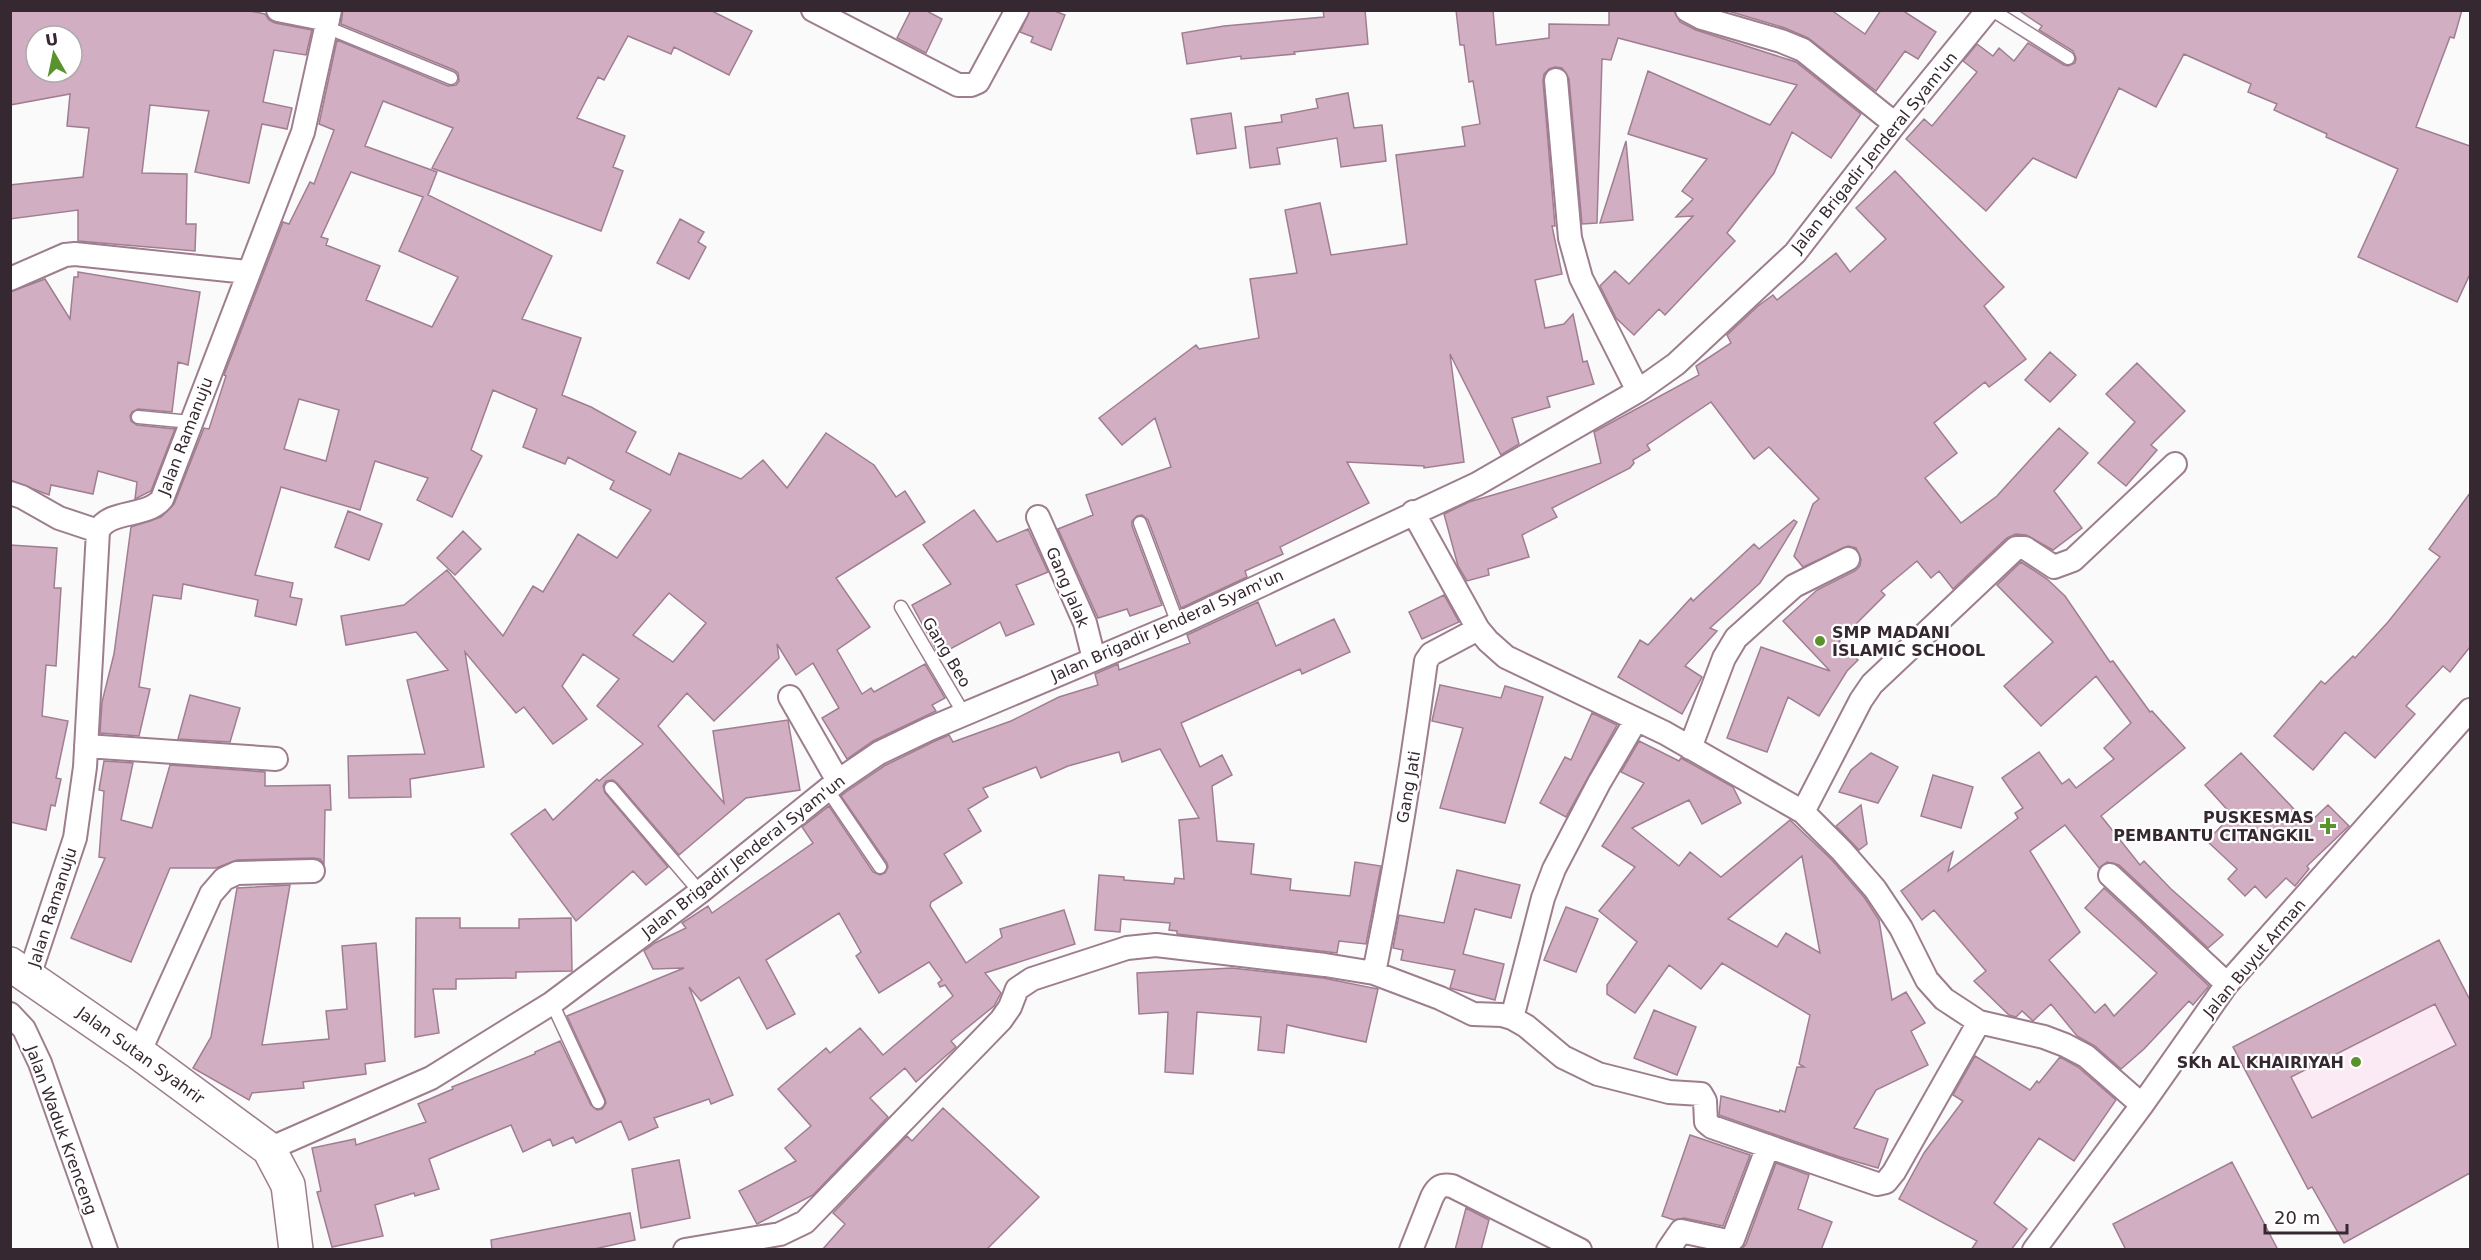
<svg xmlns="http://www.w3.org/2000/svg" width="2481" height="1260" viewBox="0 0 2481 1260" font-family="'DejaVu Sans',sans-serif">
<style>
.built{fill:#fbe9f3}
.building{fill:#d2aec2;stroke:#a07e91;stroke-width:1.5;fill-rule:evenodd}
.lines{fill:none;stroke-linecap:round;stroke-linejoin:round}
.lane-casing{stroke:#9e7d8f;stroke-width:15}
.street-casing{stroke:#9e7d8f;stroke-width:26}
.secondary-casing{stroke:#9e7d8f;stroke-width:36}
.lane{stroke:#fff;stroke-width:12}
.street{stroke:#fff;stroke-width:22}
.secondary{stroke:#fff;stroke-width:33}
.poi-dot{fill:#5a922d;stroke:#fff;stroke-width:2}
.labels{text-anchor:middle;stroke-width:4.5;stroke-linejoin:round;paint-order:stroke}
.street-label{font-size:16px;fill:#362830;stroke:#fff}
.poi-label{font-size:16px;font-weight:bold;fill:#362830;stroke:#fff;text-anchor:end}
</style>
<rect width="100%" height="100%" fill="#fafafa"/>
<path class="built" d="M2439 940 2470 1000V1105L2308 1189 2233 1047Z"/>
<path class="building" d="M10 10H245L265 14 269 20 275 23 312 30 306 55 274 50 263 102 292 108 287 129 262 124 249 183 195 172 209 111 150 105 142 173 187 174 186 224H196L195 251 78 241V210L10 219V185L83 177 89 128 67 126 70 94 10 105ZM36 36H72V72H36Z
M343 10H710L752 31 729 75 674 47 671 54 628 36 604 80 598 77 577 118 625 136 613 167 623 171 601 231 432 168 453 128 383 101 365 146 437 172 428 195 552 256 522 319 581 338 562 395 591 407 636 432 626 452 670 475 679 453 741 479 763 460 787 488 826 433 874 465 896 497 905 491 925 522 836 578 870 627 837 650 862 694 871 688 874 692 925 664 945 698 932 705 936 711 873 741 847 759 822 718 839 708 813 663 796 675 777 644 779 658 714 721 687 693 658 726 724 803 713 731 788 720 800 790 746 798 679 855 617 783 613 780 606 781 603 786 605 793 668 867 646 885 633 871 576 921 511 834 545 809 553 820 597 779 599 781 643 744 597 706 619 679 583 654 562 686 587 719 553 744 524 707 516 713 465 652 484 767 410 779 411 797 349 798 348 756 425 754 407 680 448 670 416 632 346 645 341 616 404 605 447 570 503 636 533 586 543 592 578 534 617 558 651 510 610 489 614 481 568 457 565 464 523 447 537 409 493 390 471 450 482 456 452 517 417 500 428 478 375 461 360 510 281 487 255 575 293 583 290 597 302 599 296 625 255 616 258 600 183 584 181 599 153 595 139 687 150 689 139 736 100 733 102 702 114 654 131 527 161 517 174 504 204 428 209 429 226 376 224 375 283 222 289 224 310 182 314 184 334 130 319 124 337 40 448 86 456 85 459 81 458 73 454 70 341 24ZM351 172 423 197 399 251 458 277 432 327 366 300 380 266 326 245 328 239 321 237ZM299 399 339 410 326 461 284 449ZM669 593 706 623 673 662 633 635Z
M911 10H925L942 19 926 53 897 38Z
M1030 10H1052L1065 15 1051 50 1031 42 1033 37 1020 32Z
M1323 10H1365L1368 44 1294 52 1295 54 1241 59V56L1187 64 1182 33 1224 26 1324 17Z
M1456 10H1493L1496 45 1549 38V24L1609 25V10H1674L1680 22 1696 30 1796 62 1861 114 1831 158 1792 132 1774 173 1727 233 1735 241 1665 315 1659 309 1634 335 1616 318 1600 286 1615 271 1629 284 1693 216 1676 217 1693 199 1682 191 1707 159 1628 134 1648 71 1770 125 1797 85 1618 38 1611 60 1602 59 1597 223 1582 224 1569 79 1562 68 1555 67 1549 69 1544 74 1543 81 1555 226H1552L1562 274 1535 280 1545 328 1564 324 1573 314 1583 362 1587 361 1594 384 1547 397 1550 407 1512 418 1519 444 1501 455 1450 354 1464 462 1424 468V466L1347 462 1369 503 1280 547 1283 554 1245 571 1247 577 1181 608 1148 520 1142 515 1137 516 1132 521V526L1162 605 1130 616 1127 609 1098 618 1058 529 1093 515 1086 495 1171 467 1155 418 1122 445 1099 418 1196 345 1199 349 1259 338 1250 279 1297 273 1285 210 1320 203 1331 255 1407 244 1396 155 1465 146 1462 127 1480 124 1473 81 1469 82 1464 45H1460Z
M1725 10H1831L1865 34 1881 10H1902L1936 32 1918 59 1905 51 1876 91 1808 38 1785 28Z
M2018 10H2462L2454 38 2450 37 2416 127 2470 146V274L2457 302 2358 257 2398 169 2326 137 2327 134 2274 110 2277 104 2248 92 2251 84 2184 54 2156 107 2119 88 2076 178 2033 158 1986 211 1906 139 1924 119 1932 126 1977 72 1963 61 1977 44 1993 56 1999 48 2014 61 2028 43 2064 65 2068 66 2075 63 2076 58 2073 51 2039 30 2042 26Z
M1348 93 1354 128 1382 125 1386 161 1341 167 1337 138 1277 148 1280 164 1250 168 1245 127 1282 122 1281 115 1318 108 1316 99Z
M1231 113 1236 148 1197 154 1191 119Z
M1626 141 1633 220 1600 223Z
M1895 171 2004 287 1984 306 2026 359 1989 387 1985 382 1934 423 1957 453 1925 478 1961 523 1997 496 2059 428 2088 453 2054 491 2082 528 2053 550 2026 535 2016 534 2007 538 1953 589 1939 571 1931 578 1917 561 1881 591 1885 595 1839 641 1858 660 1847 671 1819 716 1788 697 1767 752 1727 738 1761 647 1830 671 1783 621 1817 590 1855 571 1860 566 1861 559 1856 548 1848 546 1803 567 1794 556 1813 504 1819 499 1769 447 1754 459 1711 402 1647 445 1650 450 1633 460 1634 463 1630 468 1552 508 1557 517 1522 535 1529 557 1488 569 1489 575 1467 581 1458 566 1444 514 1469 502 1601 463 1594 432 1699 375 1696 366 1731 343 1727 335 1758 306 1773 295 1777 300 1836 253 1850 272 1886 239 1856 208Z
M680 219 704 232 698 242 706 247 689 279 657 263Z
M78 272 200 292 188 365 178 362 172 412 138 409 132 412 130 416 131 421 137 425 175 429 151 491 135 499 137 482 98 471 93 494 51 485 49 495 10 480V292L45 279 70 319 74 277H78Z
M2050 352 2076 375 2050 402 2025 380Z
M2137 363 2185 411 2151 445 2157 450 2126 486 2098 463 2135 422 2106 394Z
M2470 493V647L2450 672 2443 666 2406 706 2415 714 2375 758 2345 732 2313 770 2274 736 2321 681 2325 684 2353 656 2355 658 2388 622 2440 557 2429 549Z
M974 510 997 542 1028 529 1048 572 1016 585 1034 624 1006 636 1000 622 939 655 912 605 951 584 923 545Z
M348 511 382 524 369 560 335 547Z
M1794 520 1797 522 1760 583 1710 628 1717 631 1685 666 1702 677 1682 714 1618 677 1640 640 1648 645 1691 598 1693 601 1754 544 1759 549Z
M463 531 481 549 455 575 437 558Z
M10 545 57 548 54 588H61L56 666 46 665 42 716 68 721 56 778 61 779 55 806 51 805 46 830 10 822Z
M2021 562 2047 579 2065 596 2110 662 2113 661 2150 712 2152 711 2185 748 2101 816 2140 865 2144 861 2171 889 2223 935 2208 948 2119 865 2107 862 2099 868 2065 825 2030 851 2080 932 2049 960 2095 1013 2105 1004 2114 1016 2157 973 2085 908 2104 888 2209 986 2193 1005 2189 1001 2144 1049 2121 1069 2095 1046 2077 1036 2051 1004 2033 1021 2022 1011 2016 1017 2009 1015 1974 981 1986 971 1934 910 1922 920 1901 891 1953 852 1948 871 2018 818 2015 813 2023 808 2002 778 2039 752 2062 784 2069 779 2076 788 2114 759 2104 748 2131 723 2096 676 2041 726 2004 686 2053 642 1997 585Z
M1444 595 1459 622 1422 639 1409 612Z
M1258 602 1276 646 1334 619 1350 652 1302 674 1300 669 1181 723 1200 767 1222 755 1232 775 1212 786 1217 841 1254 844 1251 874 1291 879 1290 890 1350 896 1355 862 1381 866 1366 944 1339 941 1337 953 1177 934V931L1169 930 1170 923 1121 919 1120 932 1095 930 1099 875 1124 877V880L1174 884 1175 878 1184 879 1179 820 1199 818 1160 749 1122 762 1119 752 1068 766 1041 778 1036 767 983 788 988 797 968 809 981 831 944 854 962 883 931 902 930 906 966 963 1002 937 1000 929 1064 910 1075 944 985 973 1001 993 994 1006 951 1041 956 1047 916 1082 905 1068 870 1098 888 1117 813 1195 757 1224 739 1191 796 1161 785 1148 811 1126 778 1089 826 1048 830 1053 860 1028 883 1055 953 996 945 985 940 987 938 983 942 980 929 962 879 993 856 956 861 952 839 913 766 960 795 1014 767 1029 739 977 701 1001 689 987 733 1095 711 1104 709 1099 654 1118 658 1127 629 1140 621 1121 576 1143 573 1137 553 1146 550 1139 523 1152 511 1125 429 1159 439 1189 415 1196 414 1193 375 1205 383 1236 332 1247 317 1192 321 1191 312 1148 355 1139 356 1145 426 1122 418 1104 453 1089 452 1087 535 1054V1052L560 1041 591 1105 597 1110 602 1109 606 1103 605 1099 567 1016 684 968 653 969 644 951 655 943 686 928 682 923 708 906 712 913 813 843 802 827 829 806 873 872 880 875 885 873 888 867 887 863 841 796 846 792 886 765 935 741 949 735 953 742 1011 721 1059 697 1098 685 1095 674 1118 664 1119 670 1190 643 1187 635Z
M1440 685 1501 698 1505 686 1543 697 1505 823 1440 808 1463 728 1432 721Z
M190 695 240 708 230 742 178 739Z
M1592 713 1617 725 1566 817 1540 803 1565 757 1571 760Z
M1639 741 1679 761 1681 758 1733 787 1741 803 1702 824 1689 800 1632 828 1679 866 1690 852 1721 877 1790 820 1832 860 1864 897 1879 920 1892 1000 1906 992 1925 1023 1911 1031 1928 1065 1876 1090 1854 1128 1888 1139 1878 1168 1840 1157 1719 1115 1721 1096 1779 1112 1780 1110 1785 1112 1797 1067H1804L1799 1064 1810 1015 1722 963 1701 989 1669 965 1635 1013 1607 994V985L1637 942 1599 911 1635 867 1602 846 1644 783 1621 772ZM1802 856 1820 953 1786 933 1777 947 1728 919Z
M1871 753 1898 767 1878 803 1839 792 1851 770Z
M2241 753 2308 824 2328 805 2349 826 2307 866 2309 869 2295 886 2286 878 2266 898 2255 886 2245 896 2228 879 2237 869 2207 841 2232 815 2205 785Z
M104 761 133 763 121 820 152 828 170 765 265 772V786L330 785 331 810H325L324 864 320 859 313 858 237 860 216 868H170L131 962 71 938 105 858 99 857 104 791 99 790Z
M1933 775 1973 787 1961 828 1921 816Z
M1861 805 1867 844 1859 850 1836 826Z
M1457 870 1520 885 1511 918 1475 909 1463 954 1504 964 1495 1000 1450 988 1455 970 1401 960 1403 950 1393 948 1399 915 1444 923Z
M290 885 262 1045 329 1039 326 1011 347 1009 342 946 376 943 385 1061 365 1064 366 1074 303 1082 304 1088 252 1093 249 1100 193 1068 211 1037 237 888Z
M1566 907 1598 919 1576 972 1544 960Z
M416 918H460V928H519V919L571 918 572 971 516 972V978L456 979V989H433L439 1033 415 1037Z
M2439 940 2470 1000V1173L2344 1243 2312 1187 2308 1189 2233 1047ZM2435 1004 2456 1045 2312 1118 2291 1077Z
M1232 968 1323 978 1378 989 1366 1042 1287 1025 1284 1053 1258 1050 1261 1017 1197 1012 1193 1074 1165 1072 1168 1012 1139 1014 1137 973Z
M1654 1010 1696 1027 1677 1075 1634 1058Z
M1975 1056 2030 1090 2037 1081 2039 1083 2060 1057 2078 1067 2116 1100 2074 1161 2039 1138 1994 1203 2027 1229 2011 1250H1971L1977 1241 1899 1199 1924 1153 1963 1101 1953 1095Z
M943 1108 1039 1197 986 1250H822L845 1224 833 1213 907 1136 912 1141Z
M1690 1135 1750 1155 1723 1226 1684 1218 1674 1220 1662 1216Z
M679 1160 690 1218 641 1228 632 1169Z
M2232 1162 2278 1250H2126L2113 1224Z
M1776 1163 1809 1175 1798 1209 1832 1222 1821 1250H1741L1746 1244Z
M1466 1208 1489 1220 1481 1250H1455Z
M630 1213 635 1240 590 1250H492L491 1240Z"/>
<g class="lines">
<defs>
<path id="lane" d="M1992 10 2068 58
M326 27 451 78
M138 417 191 422
M1140 523 1178 624
M901 607 964 714
M611 788 700 892
M827 789 880 867
M552 1003 598 1102"/>
<path id="street" d="M278 10 328 20
M813 10 958 85H971L978 82 1017 10
M1687 10 1702 18 1781 41 1803 50 1895 124
M1556 80 1570 238 1581 278 1638 391
M10 279 65 255 75 254 247 272
M10 493 22 497 59 518 98 531
M1413 512 1478 629 1488 641 1506 657 1665 733 1803 812 1842 851 1875 889 1901 928 1927 980 1944 999 1979 1022 2044 1037 2065 1045 2086 1056 2142 1105
M1038 517 1085 623 1094 659
M790 697 838 781
M86 746 276 759
M1690 748 1724 658 1736 638 1794 586 1848 559
M1803 812 1861 700 1872 684 2016 548H2025L2054 567 2073 560 2175 464
M2110 875 2227 984
M1374 973C1395 870 1412 766 1426 661L1431 654 1478 629
M29 976 75 838 85 767 98 531C109 509 147 518 162 499L303 132 330 10
M10 1014 24 1029 40 1063 106 1250
M1512 1018 1543 898 1554 869 1599 783 1636 720
M139 1053 211 894 224 879 237 873 313 871
M269 1149 431 1078 552 1003 700 892 838 781 879 753 929 729 1178 624 1477 484 1638 391 1676 364 1795 253 1895 124 1988 10
M685 1250 780 1234 805 1222 1001 1020 1010 1007 1017 989 1032 979 1127 948 1156 945 1325 965 1374 973 1440 998 1473 1014 1502 1015 1512 1018 1526 1026 1563 1057 1598 1074 1669 1092 1701 1094 1705 1101 1706 1122 1712 1127 1877 1184 1886 1182 1894 1172 1979 1022
M1411 1250 1432 1197C1437 1187 1441 1184 1452 1186L1580 1250
M1668 1250 1681 1231 1727 1241 1733 1239 1768 1146
M2034 1250 2142 1105 2227 984 2470 710"/>
<path id="secondary" d="M10 964 139 1053 269 1149 288 1185 296 1250"/>
</defs>
<use href="#lane" class="lane-casing"/>
<use href="#street" class="street-casing"/>
<use href="#secondary" class="secondary-casing"/>
<use href="#lane" class="lane"/>
<use href="#street" class="street"/>
<use href="#secondary" class="secondary"/>
</g>
<g class="poi-dot">
<circle cx="1820" cy="641" r="6"/>
<path d="M2325 817h6v6h6v6h-6v6h-6v-6h-6v-6h6z"/>
<circle cx="2356" cy="1062" r="6"/>
</g>
<g class="labels">
<g class="street-label">
<text transform="translate(1874 152) rotate(-51)" y="6">Jalan Brigadir Jenderal Syam'un</text>
<text transform="translate(185 436) rotate(-69)" y="6">Jalan Ramanuju</text>
<text transform="translate(1068 587) rotate(67)" y="6">Gang Jalak</text>
<text transform="translate(1167 625) rotate(-24)" y="6">Jalan Brigadir Jenderal Syam'un</text>
<text transform="translate(947 652) rotate(59)" y="6">Gang Beo</text>
<text transform="translate(1408 787) rotate(-80)" y="6">Gang Jati</text>
<text transform="translate(743 856) rotate(-38)" y="6">Jalan Brigadir Jenderal Syam'un</text>
<text transform="translate(52 907) rotate(-72)" y="6">Jalan Ramanuju</text>
<text transform="translate(2254 958) rotate(-50)" y="6">Jalan Buyut Arman</text>
<text transform="translate(141 1055) rotate(36)" y="6">Jalan Sutan Syahrir</text>
<text transform="translate(62 1130) rotate(70)" y="6">Jalan Waduk Krenceng</text>
</g>
<g class="poi-label">
<text x="1832" y="638" text-anchor="start">SMP MADANI<tspan x="1832" dy="18">ISLAMIC SCHOOL</tspan></text>
<text x="2314" y="823">PUSKESMAS<tspan x="2314" dy="18">PEMBANTU CITANGKIL</tspan></text>
<text x="2344" y="1068">SKh AL KHAIRIYAH</text>
</g>
</g>
<rect width="2481" height="1260" fill="none" stroke="#362830" stroke-width="24"/>
<g transform="translate(54 54) rotate(351)"><circle r="28" fill="#ffffff" stroke="#afa9ac" stroke-width="1.5"/>
<path d="M0-4.5L10 22L0 15L-10 22Z" fill="#5a922d"/>
<text y="-9" font-size="16" font-weight="bold" text-anchor="middle" fill="#362830">U</text>
</g>
<path d="M2265 1224v9h82v-9" fill="none" stroke="#362830" stroke-width="3"/>
<text x="2274" y="1224" font-size="18" fill="#362830" stroke="#ffffff" stroke-width="4.5" paint-order="stroke">20 m</text>
</svg>
